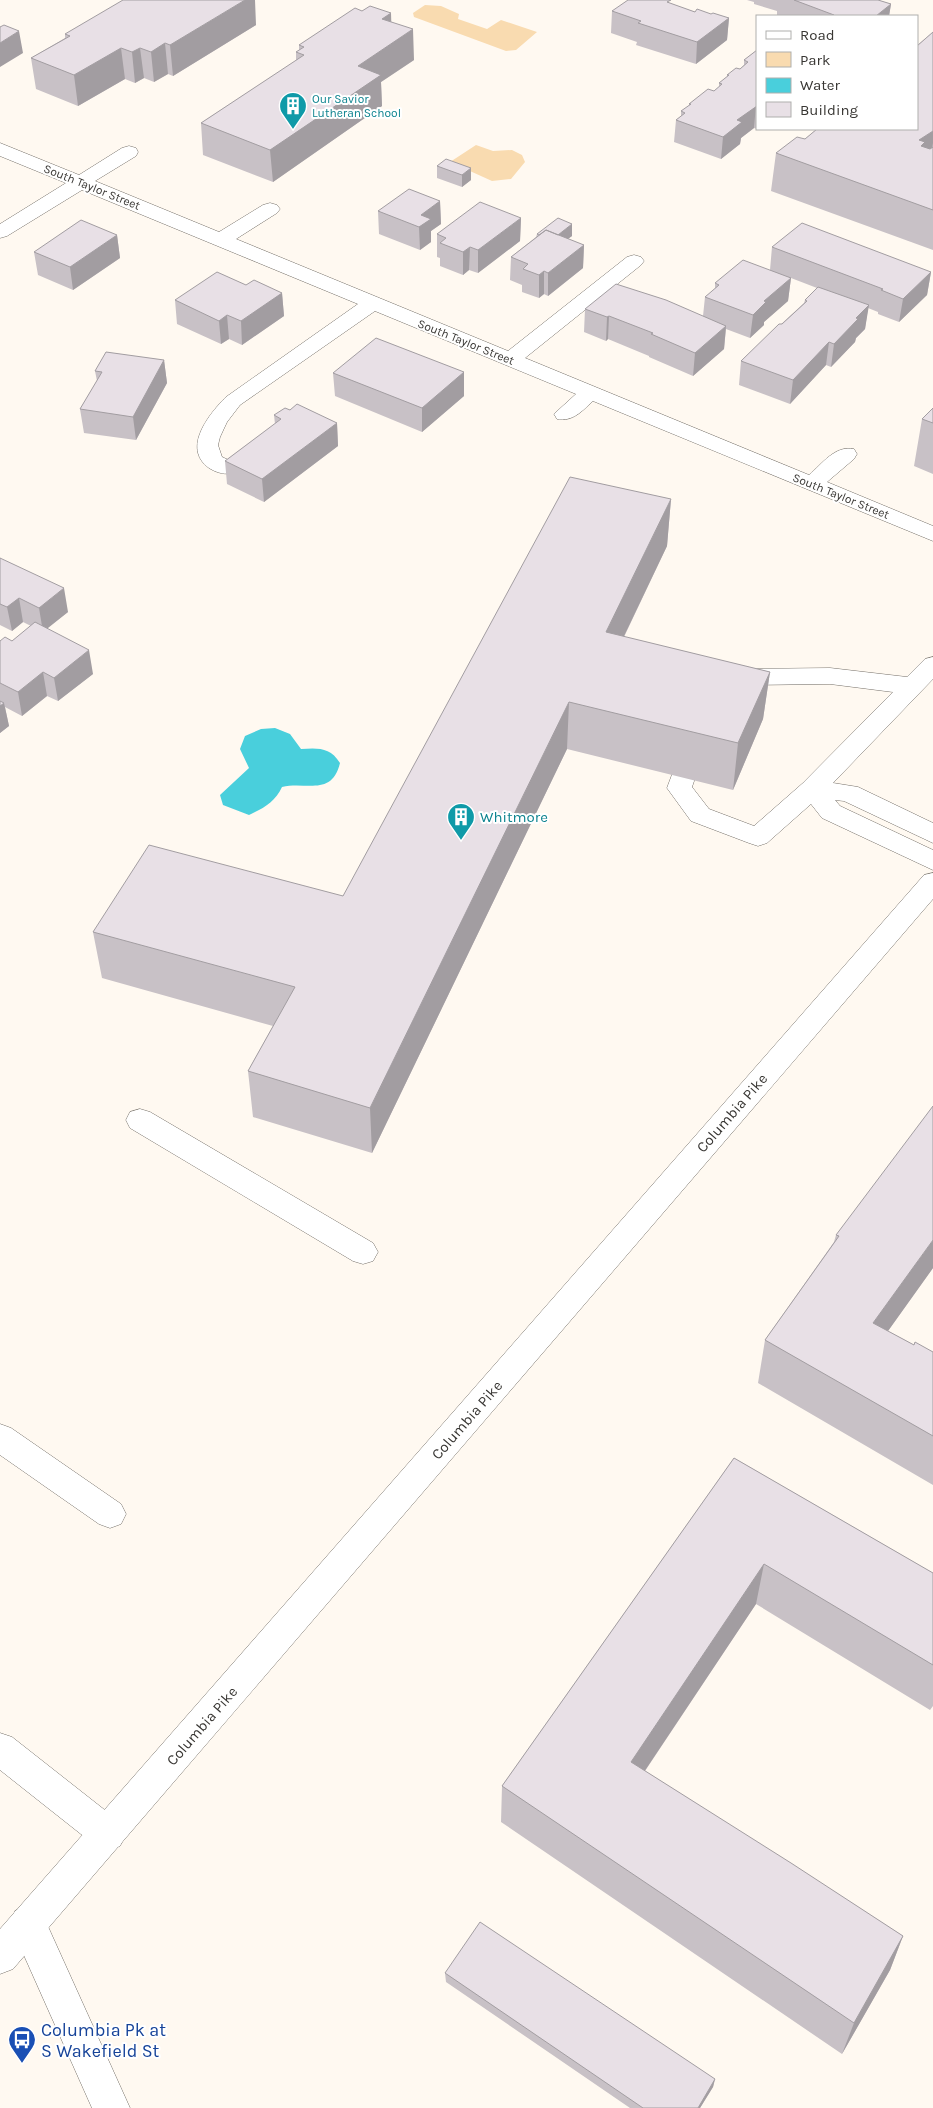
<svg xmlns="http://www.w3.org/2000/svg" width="933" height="2108" viewBox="0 0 933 2108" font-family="Karla,sans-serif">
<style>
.green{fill:#f9dbb0}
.water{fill:#49cfdc}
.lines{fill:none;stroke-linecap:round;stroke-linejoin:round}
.minor-casing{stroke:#757069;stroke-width:1}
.major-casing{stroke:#757069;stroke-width:1}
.minor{fill:#fff;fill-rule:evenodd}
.major{fill:#fff;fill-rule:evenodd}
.wall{fill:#c8c1c6}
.shaded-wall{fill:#a29da1}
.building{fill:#e8e0e6;stroke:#a29da1}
.labels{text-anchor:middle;stroke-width:4;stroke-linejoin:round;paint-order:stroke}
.far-culture-label{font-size:12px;fill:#0d838f;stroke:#fff;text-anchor:start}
.far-street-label{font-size:12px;fill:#383633;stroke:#fff}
.culture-label{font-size:15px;fill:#0d838f;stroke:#fff;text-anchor:start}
.street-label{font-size:15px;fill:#383633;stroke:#fff}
.near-transit-label{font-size:18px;fill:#164399;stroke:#fff;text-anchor:start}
</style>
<rect width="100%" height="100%" fill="#fff9f1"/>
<path class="green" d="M425 5 441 6 459 14 458 19 487 29 501 20 537 32 516 50 506 51 414 17 413 13Z
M476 145 493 151 512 150 522 155 525 162 511 179 492 181 450 162Z"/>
<path class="water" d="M275 728 290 734 301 749C318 748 330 747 340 763 332 797 305 781 282 787 275 802 264 808 249 815L223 805 220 795 249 768 240 749 245 736 261 729Z"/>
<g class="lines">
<defs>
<path id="minor" d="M0 143 79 175 122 148 129 146 136 148 138 152 136 156 95 181 219 232 263 205 270 203 277 205 280 209 277 213 236 239 508 351 627 257 634 255 641 257 644 261 641 265 525 358 809 475C822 464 835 445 854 449L857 454 854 459 827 482 933 526V541L593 401C582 411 573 422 557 419L554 414 576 394 375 311 240 405 227 422 220 437 218 445 222 457 235 463 238 468 235 473C225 475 217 473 209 468 181 448 210 413 226 397L358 304 82 190 7 236 0 238V224L66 183 0 156Z
M933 657V679L833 783 858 787 933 823V843L844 801 835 800 840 806 933 850V870L822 818 811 804 767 843 758 846 749 843 691 821 667 788 686 737 695 735 704 737 707 743 692 787 709 809 754 826 803 783 893 692 830 684 751 685 734 692 726 690 722 684C728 675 737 672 747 669L830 668 907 677 925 659Z
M140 1109 150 1112 373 1243 378 1252 373 1261 363 1264 353 1261 130 1128 126 1120 130 1112Z
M0 1424 11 1428 121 1504 126 1514 121 1524 110 1528 99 1524 0 1455Z
M0 1733 12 1737 120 1822 126 1834 120 1846 108 1851 96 1846 0 1770Z
M28 1906 41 1911 130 2108H92L10 1924 15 1911Z"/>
<path id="major" d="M933 873V899L13 1969 0 1974V1929L924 875Z"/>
</defs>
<use href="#minor" class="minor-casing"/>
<use href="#major" class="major-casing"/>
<use href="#minor" class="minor"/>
<use href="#major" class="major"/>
</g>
<path class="wall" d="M747 0H878L891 4 889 16H777V11L754 4V2Z
M671 4 695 12 729 18 727 40 696 64 636 45 637 42 611 33 612 11Z
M362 11 391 13V22L414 60 381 82 382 106 273 182 203 155 201 123 296 61V52L299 50V45Z
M256 25 173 76 168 74 154 82 144 78 135 83 125 79 78 106 36 89 31 58 65 38V34Z
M933 32V250L771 191 776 153 805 139Z
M757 50V129H761L760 130 754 128 741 138 740 144 721 159 674 142 676 120 681 116V111L689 106V104L714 91 719 87V83L727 77V75L740 69 744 65V60Z
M437 166 471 168V180L462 187 437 178Z
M440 201 441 224 431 231V242L420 250 379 234 378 211Z
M521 218 520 241 478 273 469 270 463 275 440 266V258L437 257V234Z
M537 234 572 236 567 239 584 245 583 268 548 296 544 294 539 298 522 292V285L510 280 511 257 536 237Z
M117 235 120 258 73 290 38 275 34 252Z
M772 247 931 272 927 295 899 322 878 314V312L868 308 865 329 856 338 855 342 831 367 826 365 790 404 739 385 741 361 804 303 805 300 817 288 791 278 788 301 764 322V325L750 338 726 329 724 349 693 376 649 357V356L608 339 606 341 584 332 585 309 703 316 705 297 715 289V283L770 270Z
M246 285 282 293 284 316 242 345 229 339 221 344 177 324 175 300Z
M164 360 167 383 136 440 84 433 80 409 97 381 95 371Z
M464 372V396L422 432 335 396 333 373Z
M933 408V474L914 466 922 419Z
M290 410 337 423 338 446 264 502 227 484 225 461 275 424 274 415Z
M671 499 667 546 624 637 770 672 763 719 733 790 567 749 372 1153 253 1117 248 1071 273 1026 102 978 93 932 343 896Z
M0 558 68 612 47 628 93 674 58 701 47 696 22 716 5 707 9 726 0 733V641H12L31 626 23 622 12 631 0 625Z
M836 1235 933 1268 888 1331 914 1345 933 1352V1485L758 1383 765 1340 834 1242Z
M734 1458 933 1573V1706L930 1710 756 1604 645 1771 903 1936 890 1970 842 2054 501 1822 502 1786Z
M445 1973 715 2079 713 2087 700 2108H630L446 1982Z"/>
<path class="shaded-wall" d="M245 0H255L256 25 173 76 170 45Z
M891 4 889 16H876Z
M391 13 392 44 382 19Z
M729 18 727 40 696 64 697 42Z
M413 29 414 60 381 82 382 106 273 182 270 150 358 66Z
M19 31 23 53 0 67V43Z
M165 43 168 74 154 82 151 52Z
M121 48 125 79 78 106 74 75Z
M140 48 144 78 135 83 132 52Z
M756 105 754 128 741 138 740 144 721 159 723 137 737 120Z
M933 131V143L929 168 919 140Z
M471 168V180L462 187V175Z
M440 201 441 224 431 231V242L420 250 419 227 421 215Z
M521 218 520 241 478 273V250Z
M572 224V236L551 252V240Z
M117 235 120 258 73 290 70 267Z
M584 245 583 268 548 296V273Z
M470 247 469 270 463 275V252Z
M544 271V294L539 298V275Z
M931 272 927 295 899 322 903 299Z
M791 278 788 301 764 322V325L750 338 753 315 764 301Z
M282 293 284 316 242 345 241 321Z
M869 305 865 329 856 338 855 342 831 367 834 344 856 318Z
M227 315 229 339 221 344 219 321Z
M609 316 608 339 606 341 607 317Z
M726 326 724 349 693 376 695 353Z
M829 342 826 365 790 404 793 380Z
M164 360 167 383 136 440 133 417Z
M464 372V396L422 432V408Z
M337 423 338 446 264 502 262 479Z
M671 499 667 546 603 680 606 632Z
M64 588 68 612 43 632 39 608Z
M19 598 23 622 12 631 7 607Z
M89 650 93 674 58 701 54 678Z
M43 672 47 696 22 716 18 692Z
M770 672 763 719 733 790 738 743Z
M569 702 567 749 372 1153 370 1108Z
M4 703 9 726 0 733V706Z
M933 1240V1268L863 1366 873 1323Z
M764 1564 756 1604 626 1799 631 1762Z
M903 1936 890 1970 842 2054 854 2023Z
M715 2079 713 2087 700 2108H698Z"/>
<path class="building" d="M123 0H245L170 45 165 43 151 52 140 48 132 52 121 48 74 75 31 58 70 36 65 34Z
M628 0H671L667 2 695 12 697 9 711 14 713 13 729 18 697 42 638 23 641 21 612 11Z
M794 0H878L891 4 876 16H832L834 15Z
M370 6 391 13 382 19 413 29 358 66 381 75 270 150 201 123 304 55 296 52 304 47 299 45 355 8 362 11Z
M4 25 19 31 0 43V27Z
M933 32V131L919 140 925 142 921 146 930 149 933 147V210L776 153 797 137 805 139 817 129H917V46Z
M757 50V106L737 120 742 122 723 137 676 120 685 113 681 111 691 104H689L708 89 714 91 722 84 719 83 729 75H727L736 68 740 69 748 62 744 60Z
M446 159 471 168 462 175 437 166Z
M409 189 440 201 421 215 431 219 419 227 378 211Z
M480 202 521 218 478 250 470 247 463 252 440 243 446 238 437 234Z
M558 218 572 224 558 235 546 230 539 235 537 234Z
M81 220 117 235 70 267 34 252Z
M802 223 931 272 903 299 881 290 883 289 772 247Z
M546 230 584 245 548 273 544 271 539 275 523 269 528 264 511 257Z
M743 260 791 278 764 301 766 302 753 315 705 297 719 285 715 283Z
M217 272 246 285 254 280 282 293 241 321 227 315 219 321 175 300Z
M616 284 666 300 726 326 695 353 651 334 653 333 609 316 607 317 585 309Z
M818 287 869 305 856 318 858 319 834 344 829 342 793 380 741 361 779 324H782L807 301 805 300Z
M376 338 464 372 422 408 333 373Z
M106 352 164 360 133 417 80 409 102 372 95 371Z
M297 404 337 423 262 479 225 461 281 419 274 415 285 408 290 410Z
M933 408V423L922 419Z
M570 477 671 499 606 632 770 672 738 743 569 702 370 1108 248 1071 295 987 93 932 149 845 343 896Z
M0 558 64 588 39 608 19 598 7 607 0 604Z
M35 622 89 650 54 678 43 672 18 692 0 683V641L5 637 12 641Z
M0 701 4 703 0 706Z
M933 1106V1240L873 1323 914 1345 915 1342 933 1352V1436L765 1340 839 1236 836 1235Z
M734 1458 933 1573V1665L764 1564 631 1762 791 1863 903 1936 854 2023 502 1786Z
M480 1922 715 2079 698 2108H643L445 1973Z"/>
<defs>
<symbol id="building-pin" viewBox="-11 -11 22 30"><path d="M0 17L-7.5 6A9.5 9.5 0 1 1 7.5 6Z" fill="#0f9aa8" stroke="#fff"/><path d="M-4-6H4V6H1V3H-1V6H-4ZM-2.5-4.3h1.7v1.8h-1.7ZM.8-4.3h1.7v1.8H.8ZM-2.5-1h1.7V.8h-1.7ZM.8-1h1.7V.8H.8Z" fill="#fff"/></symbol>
<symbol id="bus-pin" viewBox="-11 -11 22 30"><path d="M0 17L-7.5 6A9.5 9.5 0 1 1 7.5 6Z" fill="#1a4fb4" stroke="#fff"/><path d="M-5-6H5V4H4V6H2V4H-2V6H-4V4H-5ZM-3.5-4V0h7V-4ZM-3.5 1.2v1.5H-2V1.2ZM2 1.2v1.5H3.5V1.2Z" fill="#fff"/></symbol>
</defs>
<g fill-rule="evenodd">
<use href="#building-pin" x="277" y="90" width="32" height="43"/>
<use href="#building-pin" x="445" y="801" width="32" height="43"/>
<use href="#bus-pin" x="6" y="2024" width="32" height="43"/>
</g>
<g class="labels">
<g class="far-culture-label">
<text x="312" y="103">Our Savior<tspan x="312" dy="14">Lutheran School</tspan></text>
</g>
<g class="far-street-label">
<text transform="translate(92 187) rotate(22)" y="4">South Taylor Street</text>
<text transform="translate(466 342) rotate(22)" y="4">South Taylor Street</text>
<text transform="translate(841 496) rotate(22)" y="4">South Taylor Street</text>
</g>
<g class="culture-label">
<text x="480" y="822">Whitmore</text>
</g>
<g class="street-label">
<text transform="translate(732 1113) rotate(-49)" y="5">Columbia Pike</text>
<text transform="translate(467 1420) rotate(-49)" y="5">Columbia Pike</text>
<text transform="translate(202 1726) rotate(-49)" y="5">Columbia Pike</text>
</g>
<g class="near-transit-label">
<text x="41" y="2036">Columbia Pk at<tspan x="41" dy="21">S Wakefield St</tspan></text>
</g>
</g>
<rect x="756" y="15" width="162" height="115" fill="#ffffff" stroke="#afafad"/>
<rect x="766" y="31" width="25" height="8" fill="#ffffff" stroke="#afafad"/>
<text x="800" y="40" font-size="15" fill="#383633">Road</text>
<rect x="766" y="52" width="25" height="15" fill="#f9dbb0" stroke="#afafad"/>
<text x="800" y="65" font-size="15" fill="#383633">Park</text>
<rect x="766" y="78" width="25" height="15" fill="#49cfdc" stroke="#afafad"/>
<text x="800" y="90" font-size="15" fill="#383633">Water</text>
<rect x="766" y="102" width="25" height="15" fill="#e8e0e6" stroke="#afafad"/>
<text x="800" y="115" font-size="15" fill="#383633">Building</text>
</svg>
